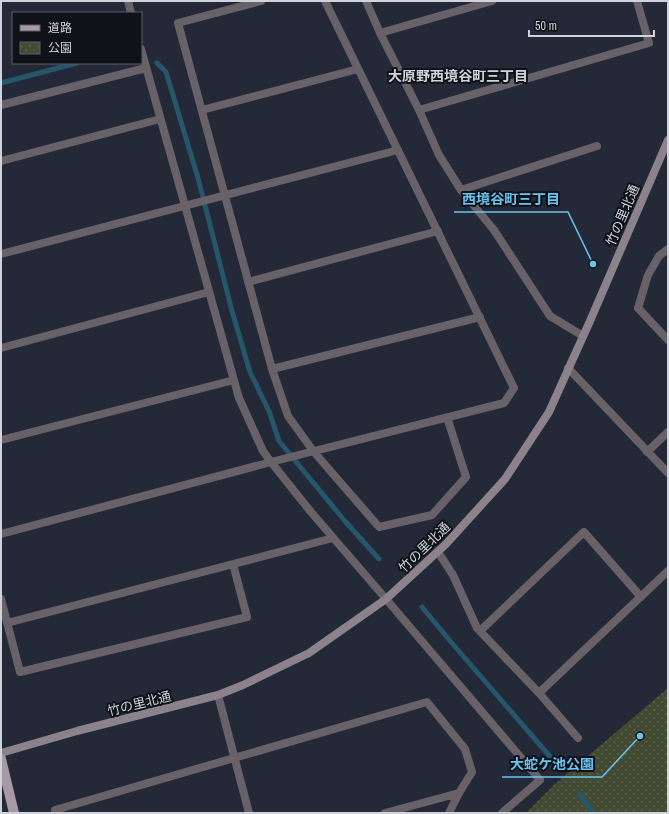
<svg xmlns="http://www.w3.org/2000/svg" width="669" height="814" viewBox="0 0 669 814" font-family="'Archivo Narrow','Noto Sans JP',sans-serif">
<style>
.park{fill:url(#park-dots)}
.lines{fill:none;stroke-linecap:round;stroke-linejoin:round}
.stream{stroke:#26566a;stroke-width:5}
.lane{stroke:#686268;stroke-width:8}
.street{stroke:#686268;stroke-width:8}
.secondary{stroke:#8c828b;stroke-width:8}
.primary{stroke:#a79aa6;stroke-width:10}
.labels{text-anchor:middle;stroke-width:4;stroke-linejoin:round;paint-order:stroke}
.street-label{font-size:13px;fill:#cfd3dc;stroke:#0f1218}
.neighbourhood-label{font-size:14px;font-weight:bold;fill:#cfd3dc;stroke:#0f1218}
.leader{fill:none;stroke:#69c4f0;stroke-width:1.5}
.callout-dot{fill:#69c4f0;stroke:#0f1218;stroke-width:1.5}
.callout-label{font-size:14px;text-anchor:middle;font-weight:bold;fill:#69c4f0;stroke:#0f1218;stroke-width:4;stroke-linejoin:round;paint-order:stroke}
</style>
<defs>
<pattern id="park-dots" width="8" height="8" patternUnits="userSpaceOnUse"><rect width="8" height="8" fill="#424a31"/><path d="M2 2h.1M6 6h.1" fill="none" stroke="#5c634e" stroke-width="1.8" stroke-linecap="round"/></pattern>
</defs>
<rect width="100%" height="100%" fill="#232937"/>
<path class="park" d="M668 688V813H526L555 784Z"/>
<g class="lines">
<path class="stream" d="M157 63 166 72 198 178 232 311 250 372 269 411 279 441 344 520 379 559
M1 83 77 63
M422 607 451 642 553 760
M579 794 594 813"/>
<path class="lane" d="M366 1 380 33 419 110 439 155 461 190 494 230 550 316 583 336
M380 33 492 1
M419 110 649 43 637 1
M461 190 597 146
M668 249 659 256 648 275 638 308 668 340
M568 368 668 473
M647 452 668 432
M438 552 453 575 477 628 539 693 578 738
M480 631 584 532 641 597
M539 693 668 571"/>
<path class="street" d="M128 1 131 13
M261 1 178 23 272 369 288 416 314 452 379 527 432 515 466 477 447 417
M141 49 239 398 263 451 271 462 311 512 386 599 540 780 502 813
M1 105 146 68
M202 110 358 69
M1 161 160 119
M1 254 398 150
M248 282 438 231
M1 348 209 292
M272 369 480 317
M1 440 234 380
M1 534 271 462 504 403 514 388 325 1
M1 599 20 672 247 617 233 564
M7 623 333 538
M218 695 249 813
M56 813 55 810 427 702 465 749 472 772 459 793 449 813
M385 813 459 793"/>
<path class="secondary" d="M1 753 77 731 218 695 243 685 309 653 386 599 446 544 505 479 549 412 590 321 668 140"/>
<path class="primary" d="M1 759 14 813"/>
</g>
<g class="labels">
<g class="street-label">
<text transform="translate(622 215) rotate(-67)" y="5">竹の里北通</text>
<text transform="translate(424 547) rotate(-44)" y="5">竹の里北通</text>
<text transform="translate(139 703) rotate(-14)" y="5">竹の里北通</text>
</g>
<g class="neighbourhood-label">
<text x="458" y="81">大原野西境谷町三丁目</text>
</g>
</g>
<path class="leader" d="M593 264L568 212H454M640 736L602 777H502"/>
<g class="callout-dot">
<circle cx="593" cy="264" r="4"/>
<circle cx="640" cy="736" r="4"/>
</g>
<g class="callout-label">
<text x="511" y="204">西境谷町三丁目</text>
<text x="552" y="769">大蛇ケ池公園</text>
</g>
<rect width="669" height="814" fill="none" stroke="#cfd3dc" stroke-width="4"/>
<rect x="12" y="12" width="130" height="52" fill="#0f1218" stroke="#5c5f66"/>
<rect x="20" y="25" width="20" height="6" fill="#a79aa6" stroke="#5c5f66"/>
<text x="48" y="32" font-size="12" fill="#cfd3dc">道路</text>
<rect x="20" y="42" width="20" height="12" fill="url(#park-dots)" stroke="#5c5f66"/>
<text x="48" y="52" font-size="12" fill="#cfd3dc">公園</text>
<path d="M529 30v6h125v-6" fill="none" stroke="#cfd3dc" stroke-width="2"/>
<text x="535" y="30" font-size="12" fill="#cfd3dc" stroke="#0f1218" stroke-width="3" paint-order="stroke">50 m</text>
</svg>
